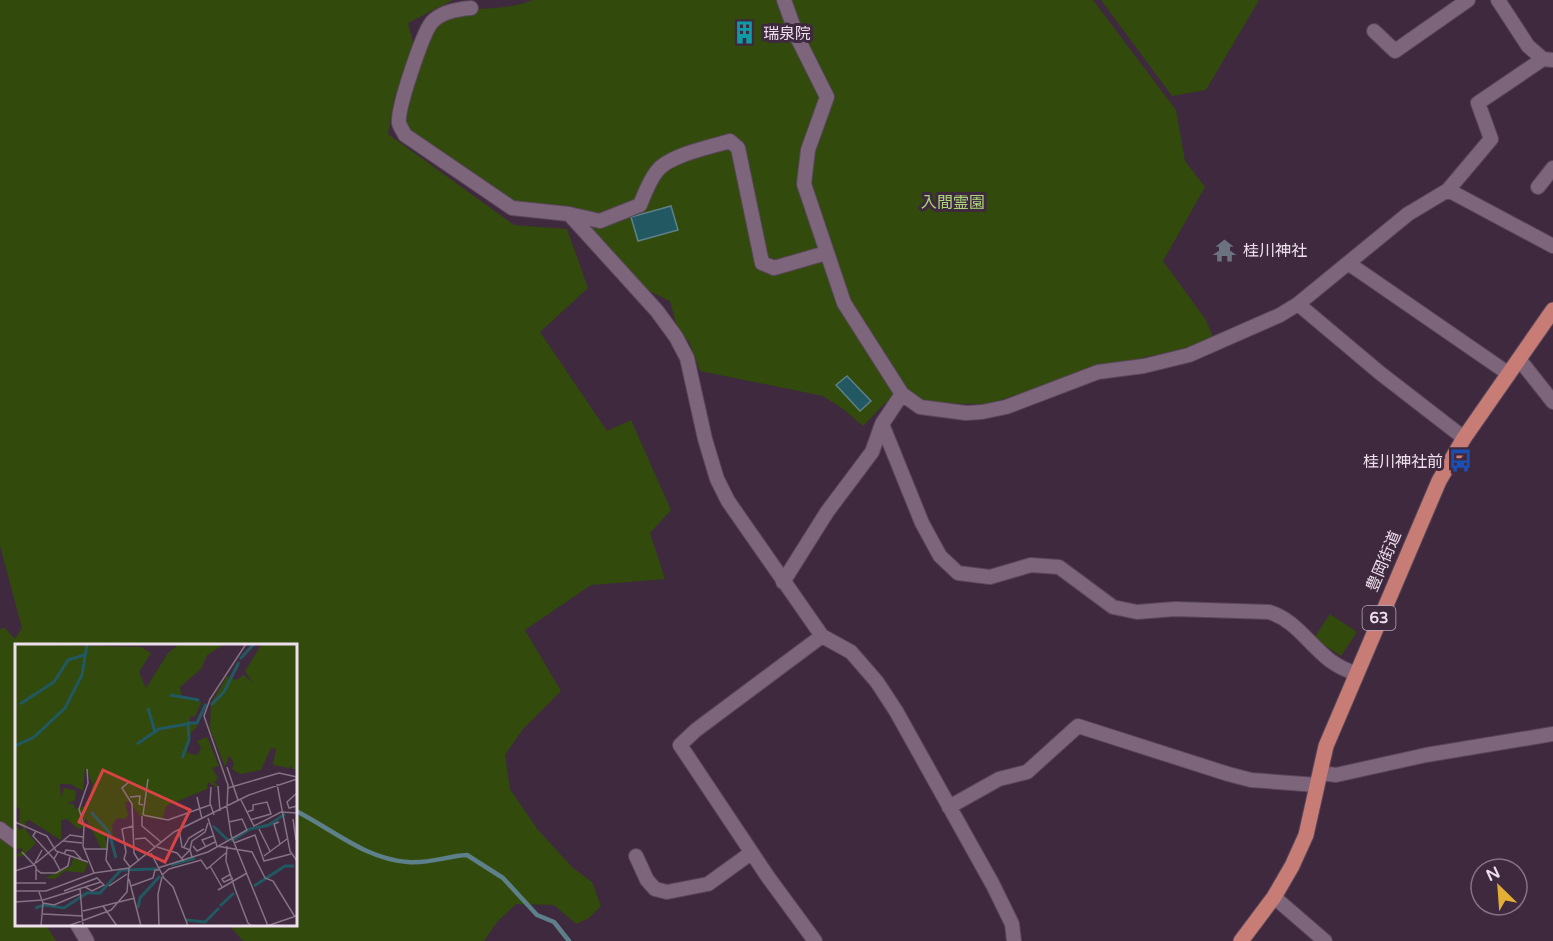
<svg xmlns="http://www.w3.org/2000/svg" width="1553" height="941" viewBox="0 0 1553 941" font-family="'Varela Round','Noto Sans JP',sans-serif">
<style>
.green{fill:#324a0c}
.water{fill:#215861;stroke:#5e808b;stroke-width:1.5}
.lines{fill:none;stroke-linecap:round;stroke-linejoin:round}
.stream{stroke:#5e808b;stroke-width:4.5}
.street-casing{stroke:#594759;stroke-width:16}
.primary-casing{stroke:#594759;stroke-width:17}
.street{stroke:#7d657c;stroke-width:14}
.primary{stroke:#c77c75;stroke-width:15}
.labels{text-anchor:middle;stroke-width:6;stroke-linejoin:round;paint-order:stroke}
.shield{fill:#3f293e;stroke:#b9a8b8;stroke-width:1.5}
.shield-label{font-size:15px;font-weight:bold;fill:#eddfec}
.poi-label{font-size:16px;fill:#eddfec;stroke:#3f293e;text-anchor:start}
.park-label{font-size:16px;fill:#acd67b;stroke:#3f293e}
.street-label{font-size:16px;fill:#eddfec;stroke:#3f293e}
.inset-river{fill:none;stroke:#215861;stroke-width:3}
.inset-road{fill:none;stroke:#857284;stroke-width:1.5}
.view{fill:#d94345;fill-opacity:0.15;stroke:#d94345;stroke-width:3}
.inset-edge{fill:none;stroke:#eddfec;stroke-width:3}
</style>
<rect width="100%" height="100%" fill="#3f293e"/>
<path class="green" d="M0 0H453L408 23 413 42 394 100 388 134 514 225 567 229 588 288 540 332 607 431 631 420 671 510 650 533 665 579 591 585 525 630 561 691 523 729 505 755 510 789 538 830 573 868 592 882 601 906 589 918 576 924 554 905 516 904 497 922 484 941H243L229 925 296 924V646H16V924L46 925 56 941H0V629L5 628 15 639 22 628 0 546Z
M533 0H1093L1176 110 1185 161 1205 187 1163 261 1206 320 1213 337 1191 347 1091 369 989 404 885 403 863 426 843 409 823 396 700 371 689 341 679 335 670 301 636 285 582 222 511 213 400 137 421 36 419 26C452 0 493 16 533 0Z
M1101 0H1259L1206 90 1172 96Z
M1330 614 1357 632 1341 656 1314 638Z"/>
<path class="water" d="M671 206 678 230 638 241 631 217Z
M847 376 871 401 860 411 836 385Z"/>
<g class="lines">
<path class="stream" d="M296 811C332 829 365 859 408 862 429 864 447 856 467 855L503 878 537 915 554 922 569 941"/>
<defs>
<path id="street" d="M784 0 798 39 827 97 808 150 804 184 844 303 902 394 920 407 966 413 982 412 1006 407 1098 372 1144 366 1189 355 1280 315 1298 304 1408 214 1448 190 1491 139 1478 103 1543 59 1553 60
M1498 0 1528 46 1543 59
M471 8C458 9 441 12 432 22 423 32 397 109 399 123 400 127 403 131 405 135L512 208 569 214 600 221 640 205C645 193 649 181 657 171 669 155 711 147 730 141L738 148 762 263 774 268 826 253
M1374 31 1395 51 1468 0
M1538 187 1553 168
M1448 190 1553 246
M569 214 657 311 676 337 687 358 705 439 717 479 728 501 822 636 851 652 877 682 896 711 993 885 1012 924 1014 941
M1348 263 1509 374
M1298 304 1380 373 1464 438
M1519 359 1553 402
M882 424 922 523 940 556 958 573 990 577 1031 565 1059 567 1113 607 1137 612 1175 609 1269 612C1305 623 1316 663 1356 673
M783 582 827 512 872 452 882 424 902 394
M1320 773 1336 775 1426 755 1553 734
M949 807 999 779 1027 772 1078 726 1228 774 1251 780 1317 785
M0 829 16 841
M636 856 647 880 655 889 667 892 708 884 751 853
M1274 897 1325 941
M77 924 87 941
M815 941 768 877 680 745 696 730 822 636"/>
<path id="primary" d="M1241 941 1274 897 1292 866 1306 835 1326 746 1439 481 1464 438 1553 310"/>
</defs>
<use href="#street" class="street-casing"/>
<use href="#primary" class="primary-casing"/>
<use href="#street" class="street"/>
<use href="#primary" class="primary"/>
</g>
<defs>
<symbol id="building-bare" viewBox="-9 -9 18 18"><path d="M-4-6H4V6H1V3H-1V6H-4ZM-2.5-4.3h1.7v1.8h-1.7ZM.8-4.3h1.7v1.8H.8ZM-2.5-1h1.7V.8h-1.7ZM.8-1h1.7V.8H.8Z" fill="#0f9aa8" stroke="#3f293e" stroke-width="2.5" paint-order="stroke"/></symbol>
<symbol id="temple-bare" viewBox="-9 -9 18 18"><path d="M0-6L5-2H3V0L6.5 2.5H4V6H1.5V3h-3V6H-4V2.5H-6.5L-3 0V-2H-5Z" fill="#6b7280" stroke="#3f293e" stroke-width="2.5" paint-order="stroke"/></symbol>
<symbol id="bus-bare" viewBox="-9 -9 18 18"><path d="M-5-6H5V4H4V6H2V4H-2V6H-4V4H-5ZM-3.5-4V0h7V-4ZM-3.5 1.2v1.5H-2V1.2ZM2 1.2v1.5H3.5V1.2Z" fill="#1a4fb4" stroke="#3f293e" stroke-width="2.5" paint-order="stroke"/></symbol>
</defs>
<g fill-rule="evenodd">
<use href="#building-bare" x="728" y="16" width="33" height="33"/>
<use href="#temple-bare" x="1208" y="234" width="33" height="33"/>
<use href="#bus-bare" x="1444" y="444" width="33" height="33"/>
</g>
<g class="labels">
<rect class="shield" x="1362.5" y="606" width="33" height="24" rx="4.5"/>
<g class="shield-label">
<text x="1379" y="623">63</text>
</g>
<g class="poi-label">
<text x="763" y="39">瑞泉院</text>
<text x="1243" y="256">桂川神社</text>
<text x="1443" y="467" text-anchor="end">桂川神社前</text>
</g>
<g class="park-label">
<text x="953" y="208">入間霊園</text>
</g>
<g class="street-label">
<text transform="translate(1383 561) rotate(-67)" y="6">豊岡街道</text>
</g>
</g>
<g transform="translate(15 644)">
<rect width="282" height="282" fill="#3f293e"/>
<path d="M0 0 126 3 136 9 124 28 131 44 153 9 164 0H210L192 11 186 25 165 43 167 54H184L186 60 180 72 175 73V79L183 82 176 88 172 109 183 111 186 104 182 97 192 93 204 122 197 124 203 134 199 138 205 145 193 138 192 145 151 162 147 176 125 172 114 157 110 158 113 171 110 175 102 174 97 181 98 192H90L92 204H86L71 174 67 184 63 185 52 175 46 176V196L14 176 10 178 11 186 21 199 8 212 0 213 8 205 0 204V181L5 186 9 184 4 178 5 166 0 161ZM70 124 78 140 73 161 60 165 59 160H51L60 156 61 147 49 144 46 155 45 140H55L68 147ZM247 0H282V125H277V121L274 124 258 121 261 105 256 104 246 126 225 130 217 125 219 119 214 111 210 123 195 85 196 59 212 32 221 36 229 31 238 39 230 27ZM58 214 73 219 69 229 50 227 40 235 30 234 56 222Z" fill="#324a0c" fill-rule="evenodd"/>
<path class="inset-river" d="M225 15 239 0M155 51 184 56M5 60 39 38 53 16 69 11M196 61 209 48 224 18M133 64 140 88M122 100 144 85 172 80M0 102 19 93 50 64 67 31 72 0M167 114 174 96 173 79H182L191 60M76 168 94 188 101 214M198 182 213 196M216 197 235 185 254 181 270 170M156 221 180 214M239 242 270 222H279M205 262 219 249M20 264 29 261 49 264 72 249H85L106 226 143 225M123 264 125 254 145 232M171 276 190 278 204 264"/>
<path class="inset-road" d="M212 123 223 156M72 125 73 139 64 165 69 182 68 202 79 229M114 138 107 144 117 160 119 209 124 217M262 140 275 207 282 217M203 142 205 167M196 143 195 159 199 171M213 144 264 129 282 133M282 149 272 158 274 164 282 162M115 153 125 152 124 160 128 161M182 153 187 175M226 156 239 182 266 168 282 169M212 164 216 191 253 282M212 164 213 141 189 72 195 55 231 0M232 168 238 166V161L252 158 256 170 235 176M128 171 153 176 195 161M128 171 133 135M127 172V182L146 198M193 174 202 202 237 208 250 234 258 237 280 273M278 175 281 196M0 178 32 192 41 207 73 218M264 178 259 180 265 200M164 185 167 203 175 206 177 197 190 188 193 179M244 185 255 207M21 187 18 192 39 215M93 193 91 216 97 226M120 195 130 194 140 203M48 197 67 199M219 199 240 191 249 217 276 210M178 202 182 207 200 198M212 202 211 217 220 245 233 279 237 282M142 203 162 209 169 217M169 203 174 194 189 185M191 203 187 196 198 192M69 205H93M7 208 21 223V236M43 208 39 215 45 226M136 209 149 234 158 243 173 282M49 210 51 206 59 207 68 217M249 212 272 195M167 214 175 206 177 213M21 219 55 191 68 193M195 222 207 243M115 223 109 215 111 208 107 185 118 182M143 224 193 208 232 186 227 175 214 178M21 225 26 229H41L53 222 55 212M0 227 19 221 27 206M216 230 207 235 209 238 218 234M147 231 154 225 186 216 192 225 212 208M114 235 126 282M0 239H31M94 242 112 230M116 242 138 234 140 226H144M65 244 68 282M203 246 232 229M0 247H31L79 229 114 224M49 247 82 234 89 241 77 247 70 243M24 248 28 259 26 282M0 258 28 256 86 238M28 259 39 261 65 250M88 262 102 282M68 267 120 254M28 270 68 272M53 282 96 266 112 248 114 224 159 188 234 151 282 135M144 282 143 250 147 233M252 282 281 272"/>
<path class="view" d="M88 126 175 166 150 218 64 178Z"/>
<rect width="282" height="282" class="inset-edge"/>
</g>
<g transform="translate(1499 887) rotate(335)"><circle r="28" fill="#3f293e" stroke="#857284" stroke-width="1.5"/>
<path d="M0-4.5L10 22L0 15L-10 22Z" fill="#e3ae34"/>
<text y="-9" font-size="16" font-weight="bold" text-anchor="middle" fill="#eddfec">N</text>
</g>
</svg>
